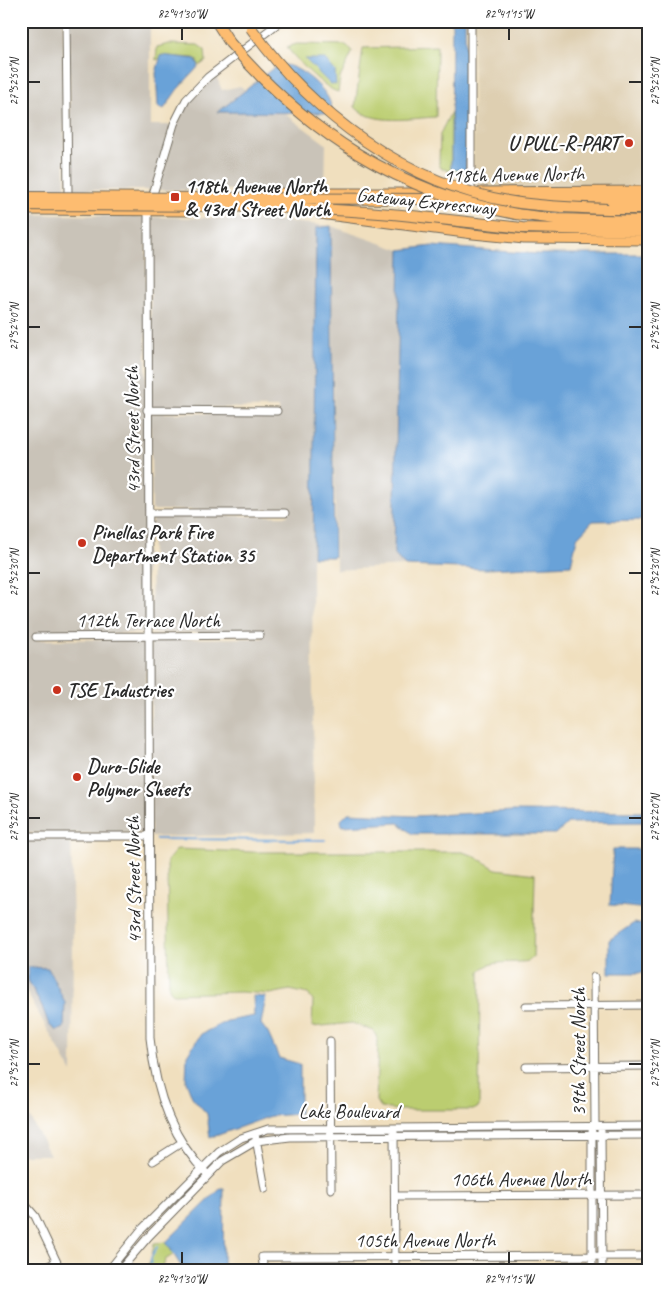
<svg xmlns="http://www.w3.org/2000/svg" width="669" height="1292" viewBox="0 0 669 1292" font-family="Caveat,sans-serif">
<style>
.built{fill:#decfb1}
.industrial{fill:#c9c3b8;fill-rule:evenodd}
.green{fill:#bbcd70;stroke:#737c4e}
.water{fill:#69a2d8;stroke:#4a6682}
.lines{fill:none;stroke-linecap:round;stroke-linejoin:round}
.stream{stroke:#69a2d8;stroke-width:2}
.minor-casing{stroke:#706a5e;stroke-width:9}
.major-casing{stroke:#706a5e;stroke-width:11}
.highway-casing{stroke:#706a5e;stroke-width:12}
.minor{stroke:#fff;stroke-width:7}
.major{stroke:#fdbc6f;stroke-width:9}
.highway{stroke:#fdbc6f;stroke-width:10}
.highway-bridge-casing{stroke:#706a5e;stroke-width:12;stroke-linecap:butt}
.highway-bridge{stroke:#fdbc6f;stroke-width:10}
.ticks{fill:none;stroke:#2b2b2b;stroke-width:2}
.poi-dot{fill:#c8321e;stroke:#fff;stroke-width:2}
.labels{text-anchor:middle;stroke-width:4.5;stroke-linejoin:round;paint-order:stroke}
.poi-label{font-size:20px;font-weight:bold;fill:#2b2b2b;stroke:#fff;text-anchor:start}
.street-label{font-size:20px;fill:#2b2b2b;stroke:#fff}
.neatline{fill:none;stroke:#2b2b2b;stroke-width:2}
.ticks-label{font-size:12px;text-anchor:middle;fill:#2b2b2b}
</style>
<rect width="100%" height="100%" fill="#fff"/>
<filter id="ink" filterUnits="userSpaceOnUse"><feTurbulence type="fractalNoise" baseFrequency=".02" numOctaves="2"/><feDisplacementMap in="SourceGraphic" scale="10" xChannelSelector="R" yChannelSelector="G"/><feConvolveMatrix kernelMatrix="1 2 1 2 8 2 1 2 1" color-interpolation-filters="sRGB"/></filter>
<filter id="wash" filterUnits="userSpaceOnUse"><feTurbulence type="fractalNoise" baseFrequency=".0096" numOctaves="4" result="noise"/><feDisplacementMap in="SourceGraphic" scale="20" xChannelSelector="R" yChannelSelector="G"/><feGaussianBlur stdDeviation="1.12" result="paint"/><feColorMatrix in="noise" values="0 0 0 0 0 0 0 0 0 0 0 0 0 0 0 0 0 1.4 0 .05"/><feComposite in="paint" operator="in"/></filter>
<g filter="url(#wash)">
<rect width="100%" height="100%" fill="#f0dfbe"/>
<path class="built" d="M465 21H468L469 187 460 184V169L466 168Z
M473 21H648V188L474 189Z"/>
<path class="industrial" d="M21 21H63L65 190H21Z
M69 21H150V125H171L153 190H71Z
M228 66 217 78 222 90 240 86 246 90 219 112 281 111 326 144 325 190H158L177 125 186 106 219 73Z
M21 214 146 217V633L34 634V640L146 639 145 833H21Z
M151 217 261 219 331 226 400 250 394 554 405 566 336 570 331 226 316 228 312 573 314 833 151 837V639L263 638V632L151 633 152 516H288V510H152L150 413 279 414V408L150 407Z
M21 839H71L73 932 72 1073 21 982ZM48 969 65 1002 64 1028 49 1025 42 1006 28 980Z
M21 1101 50 1155H21Z"/>
<path class="green" d="M169 44 198 45 205 50 206 61 199 66 197 60 194 58 165 56 156 60 157 47Z
M297 44 346 45 353 51 340 78 338 92C325 89 294 58 287 47Z
M437 46 436 117C412 118 373 126 355 107L363 48Z
M451 112V170L460 169V174L441 168 439 164 440 134Z
M177 849 251 852H462L472 855 496 869 535 874 533 957 529 961C514 964 490 959 480 971L479 1107 473 1110H398L381 1108 376 1101 378 1041 374 1031 352 1023 312 1027 313 1000 308 994 290 990 270 994 240 992 173 994 169 988 167 861Z
M166 1242 174 1254 165 1260 162 1271H140C152 1265 152 1255 154 1243Z"/>
<path class="water" d="M452 21H465L466 169 451 170Z
M161 55 196 59 199 66 177 90 164 109 158 107 156 73Z
M305 59H325L335 71 336 85 330 84Z
M284 65C299 65 333 93 331 109L327 113 218 112 272 69Z
M331 226 334 557H313L316 228Z
M432 246 538 254H648V520L593 521 577 538 571 565 487 569 405 566 394 554 400 250Z
M513 811 648 812V822L568 823 556 834H412L399 823 342 826 341 820 348 813 415 816Z
M613 849H648V909L610 905Z
M634 923 648 926V973H609V940Z
M28 967 48 968 65 1002 64 1028 57 1031 49 1025 42 1006 28 980Z
M253 996 266 997 261 1024 268 1033 279 1058 300 1064V1114L271 1116 210 1138 207 1114 192 1097 186 1081 187 1055 201 1034 227 1021 254 1016Z
M221 1188H224L223 1271H184L166 1242Z"/>
<g class="lines">
<path class="stream" d="M156 839 325 840
M150 1271 151 1258 157 1247"/>
</g>
</g>
<g filter="url(#ink)">
<g class="lines">
<defs>
<path id="minor" d="M66 21 68 193
M471 21V193
M147 410 277 411
M149 513H285
M36 637 260 635
M21 836H148
M594 977 595 1126
M526 1006 648 1005
M330 1041 331 1189
M526 1067 648 1066
M601 1131 602 1271
M394 1132 395 1271
M592 1132V1271
M256 1138 265 1189
M153 1161 181 1143
M208 1175C171 1139 155 1088 150 1038L148 211 174 124 186 100 208 77 281 21
M395 1196 648 1195
M21 1200 35 1216 61 1271
M38 1271 56 1262
M108 1271 141 1230 219 1152 241 1138 268 1129 648 1126
M119 1271 149 1236 222 1161 256 1141 290 1137 648 1135
M264 1271 262 1257 648 1256"/>
<path id="major" d="M481 192 648 191
M246 193H468
M21 210 189 211
M320 214 473 234 524 239 648 240"/>
<path id="highway" d="M216 21 230 43
M423 199 492 200
M521 200H648
M608 209H648
M516 214 557 219 648 221
M431 218 522 228 648 231"/>
</defs>
<use href="#minor" class="minor-casing"/>
<use href="#major" class="major-casing"/>
<use href="#highway" class="highway-casing"/>
<use href="#minor" class="minor"/>
<use href="#major" class="major"/>
<use href="#highway" class="highway"/>
<defs>
<path id="highway-bridge" d="M251 28C313 115 406 184 513 202 544 207 576 208 608 209
M230 43C307 133 399 192 516 214
M21 197 423 199
M21 205C158 206 295 203 431 218"/>
</defs>
<use href="#highway-bridge" class="highway-bridge-casing"/>
<use href="#highway-bridge" class="highway-bridge"/>
</g>
</g>
<path class="ticks" d="M182 28V40M509 28V40M28 82H40M629 82H642M28 327H40M629 327H642M28 573H40M629 573H642M28 818H40M629 818H642M28 1064H40M629 1064H642M182 1252V1264M509 1252V1264"/>
<g class="poi-dot">
<circle cx="629" cy="143" r="5"/>
<rect x="170" y="192" width="10" height="10" rx="2.5"/>
<circle cx="82" cy="543" r="5"/>
<circle cx="57" cy="690" r="5"/>
<circle cx="77" cy="777" r="5"/>
</g>
<g class="labels">
<g class="poi-label">
<text x="619" y="150" text-anchor="end">U PULL-R-PART</text>
<text x="185" y="193">118th Avenue North<tspan x="185" dy="23">&amp; 43rd Street North</tspan></text>
<text x="92" y="539">Pinellas Park Fire<tspan x="92" dy="23">Department Station 35</tspan></text>
<text x="67" y="697">TSE Industries</text>
<text x="87" y="773">Duro-Glide<tspan x="87" dy="23">Polymer Sheets</tspan></text>
</g>
<g class="street-label">
<text transform="translate(514 174) rotate(-1)" y="7">118th Avenue North</text>
<text transform="translate(426 201) rotate(6)" y="7">Gateway Expressway</text>
<text transform="translate(132 430) rotate(-91)" y="7">43rd Street North</text>
<text x="148" y="627">112th Terrace North</text>
<text transform="translate(133 880) rotate(-91)" y="7">43rd Street North</text>
<text transform="translate(578 1052) rotate(-90)" y="7">39th Street North</text>
<text x="349" y="1118">Lake Boulevard</text>
<text x="521" y="1186">106th Avenue North</text>
<text x="425" y="1247">105th Avenue North</text>
</g>
</g>
<rect width="669" height="1292" fill="none" stroke="#fff" stroke-width="55"/>
<rect x="28" y="28" width="614" height="1236" class="neatline"/>
<g class="ticks-label">
<text x="182" y="18">82°41'30"W</text>
<text x="509" y="18">82°41'15"W</text>
<text transform="translate(14 82) rotate(-90)" y="4">27°52'50"N</text>
<text transform="translate(655 82) rotate(-90)" y="4">27°52'50"N</text>
<text transform="translate(14 327) rotate(-90)" y="4">27°52'40"N</text>
<text transform="translate(655 327) rotate(-90)" y="4">27°52'40"N</text>
<text transform="translate(14 573) rotate(-90)" y="4">27°52'30"N</text>
<text transform="translate(655 573) rotate(-90)" y="4">27°52'30"N</text>
<text transform="translate(14 818) rotate(-90)" y="4">27°52'20"N</text>
<text transform="translate(655 818) rotate(-90)" y="4">27°52'20"N</text>
<text transform="translate(14 1064) rotate(-90)" y="4">27°52'10"N</text>
<text transform="translate(655 1064) rotate(-90)" y="4">27°52'10"N</text>
<text x="182" y="1283">82°41'30"W</text>
<text x="509" y="1283">82°41'15"W</text>
</g>
</svg>
